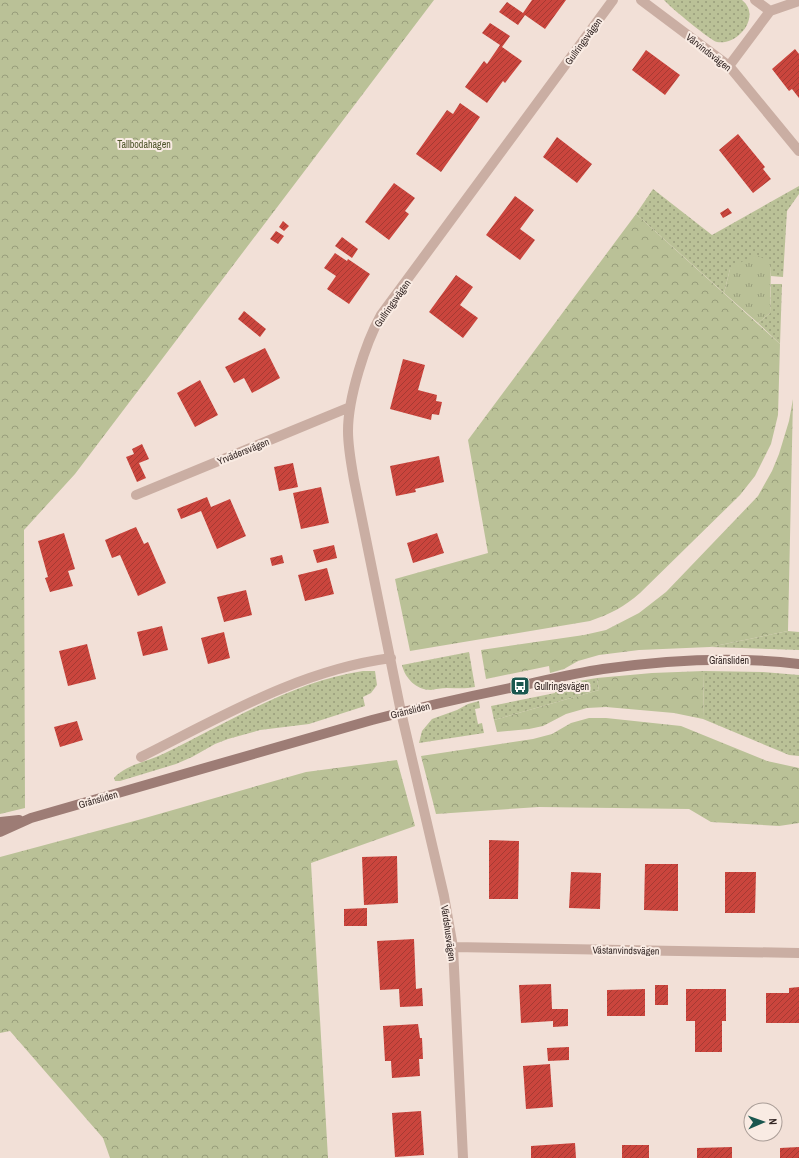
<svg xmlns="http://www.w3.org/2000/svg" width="799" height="1158" viewBox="0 0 799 1158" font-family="'Archivo Narrow',sans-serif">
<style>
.grass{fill:url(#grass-dots)}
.forest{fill:url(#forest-crowns)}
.park{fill:url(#park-tufts)}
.building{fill:url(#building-hatch)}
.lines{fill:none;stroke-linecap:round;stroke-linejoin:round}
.street{stroke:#caaea3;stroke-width:10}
.secondary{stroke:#9d7c75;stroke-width:10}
.labels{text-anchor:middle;stroke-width:4;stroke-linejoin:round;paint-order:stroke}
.street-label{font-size:10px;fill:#342725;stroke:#f9ebe3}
.park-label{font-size:10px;fill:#4c5328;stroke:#f9ebe3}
.poi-label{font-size:10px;fill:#342725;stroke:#f9ebe3;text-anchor:start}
</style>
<defs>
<pattern id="grass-dots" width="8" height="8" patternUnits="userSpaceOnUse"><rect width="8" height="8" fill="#bac197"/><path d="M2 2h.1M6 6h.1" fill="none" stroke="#989d7b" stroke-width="1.8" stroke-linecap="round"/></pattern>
<pattern id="forest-crowns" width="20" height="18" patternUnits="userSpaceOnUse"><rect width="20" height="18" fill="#bac197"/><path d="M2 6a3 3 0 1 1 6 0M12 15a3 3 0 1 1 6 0" fill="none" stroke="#989d7b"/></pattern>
<pattern id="park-tufts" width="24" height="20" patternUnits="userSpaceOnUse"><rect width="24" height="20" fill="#bac197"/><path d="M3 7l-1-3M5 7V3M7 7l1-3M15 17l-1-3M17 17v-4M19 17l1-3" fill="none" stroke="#989d7b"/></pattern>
<pattern id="building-hatch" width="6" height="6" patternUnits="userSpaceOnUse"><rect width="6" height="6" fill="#ca453d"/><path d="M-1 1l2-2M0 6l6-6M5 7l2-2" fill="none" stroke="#a53a33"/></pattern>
</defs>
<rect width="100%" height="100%" fill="#f2e0d7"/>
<path class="grass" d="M664 0H742C762 16 738 46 717 42 711 41 670 7 664 0Z
M799 186V194L787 211 783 277 771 276V263L730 269 724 293 636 214 653 189 712 235Z
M771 284H782L780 344 758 323 770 313Z
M788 631 799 632V650L710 647Z
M469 652 475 687C465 689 457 688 447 688 441 688 436 689 431 690 416 690 405 678 402 665Z
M363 671H375L377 685 371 693 363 697 365 706 309 724 260 730 228 739 215 744 192 757 176 764 120 781H115L114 778C127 764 147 762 163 754 226 724 293 681 363 671Z
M704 671 763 672 799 675V756L789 755 703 719Z
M597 678 599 690 494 720 491 706 555 693 554 685Z
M479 701 480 708 475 709 478 724 482 723 484 733 419 743 422 731 432 719 457 710 468 704Z"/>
<path class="forest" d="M0 0H434L75 474 24 530 25 808 0 814Z
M636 214 780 344 778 415 771 444 755 476 740 495 640 593C624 607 610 614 590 621L410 651 395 579 488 553 468 440Z
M793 399 788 631 710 647 639 650 599 655 578 661 564 669 550 673 549 666 486 679 481 650 584 635 606 630 639 613 666 592 758 496 772 471 779 454 789 421Z
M704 671 703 719 674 713 606 707 587 708 566 714 543 726 529 729 497 732 494 720 599 690 597 678 652 673Z
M589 718H606L681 726 767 761 799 768V823L779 826 711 822 689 809 539 807 436 814 421 756 533 739 552 734 571 723Z
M397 760 415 826 311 863 328 1158H110L103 1138 10 1031 0 1033V857L138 820 306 772Z"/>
<path class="park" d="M755 254 771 263 770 313 758 323 724 293 730 269Z"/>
<path class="building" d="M532 0H566L545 29 525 15 518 25 499 12 507 2 523 13Z
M490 23 510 36 502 47 522 61 505 83 503 81 487 103 465 87 484 61 487 64 500 45 482 33Z
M795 49 799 54V98L792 89 789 91 772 69Z
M646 50 680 75 665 95 632 70Z
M460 103 480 117 441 172 416 154 447 110 453 114Z
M738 134 765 167 763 169 771 179 753 193 719 150Z
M557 137 592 164 577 183 543 157Z
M394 183 415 198 405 211 409 214 389 240 365 222Z
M515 196 534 210 520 229 535 240 520 260 486 235Z
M728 208 732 213 723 218 720 213Z
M283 221 289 226 284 231 279 227Z
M276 231 284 236 278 244 270 239Z
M342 237 358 249 352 258 335 246Z
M335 253 347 261 348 259 370 274 349 304 327 289 336 276 324 268Z
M456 275 473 287 460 305 478 318 463 338 429 312Z
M244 311 266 329 260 337 238 319Z
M265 348 280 378 252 393 244 378 234 383 225 367Z
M403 359 425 365 418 390 437 395 436 401 442 402 439 415 432 414 431 420 390 409Z
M200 380 218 415 195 427 177 393Z
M142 444 149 459 139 463 146 478 137 482 126 457 134 454 132 449Z
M439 456 444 482 415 489 416 492 396 496 390 466Z
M293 463 298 487 279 491 274 467Z
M321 487 329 523 301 529 293 493Z
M207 497 211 507 230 499 246 536 217 549 201 511 181 519 177 509Z
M136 527 144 544 148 542 166 583 138 596 120 555 112 558 105 540Z
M64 533 75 569 68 571 73 586 50 592 45 578 48 577 38 541Z
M437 533 444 553 413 563 407 543Z
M334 545 337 558 317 563 313 550Z
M282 555 284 563 272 566 270 558Z
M327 568 334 594 305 601 298 575Z
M246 590 252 615 224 622 217 597Z
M162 626 168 650 143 656 137 632Z
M224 632 230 658 208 664 201 638Z
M87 644 96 679 68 686 59 651Z
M77 721 83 740 60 747 54 727Z
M489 840 519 841 518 899H489Z
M397 856 398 903 364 905 362 857Z
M645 864H678V911L644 910Z
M571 872 601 873 600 909 569 908Z
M725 872H756L755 913H725Z
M367 908V926H344V909Z
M414 939 416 989 422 988 423 1006 400 1007 399 989 380 990 377 941Z
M551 984 552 1009H568V1026L553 1027V1021L521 1023 519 985Z
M655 985H668V1005H655Z
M799 987V1023H766V993H789V988Z
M645 989V1016H607V990Z
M686 989H726V1021H722V1052H695V1021H686Z
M418 1024 420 1038H422L423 1059H419L420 1076 392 1078 391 1061H385L383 1026Z
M569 1047V1060L548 1061 547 1048Z
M550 1064 553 1107 526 1109 523 1066Z
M421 1111 424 1155 395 1157 392 1113Z
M575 1143 576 1158H531V1146Z
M622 1145H649V1158H622Z
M732 1147V1158H697V1148Z
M799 1147V1158H780V1148Z"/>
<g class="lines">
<path class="street" d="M641 0 729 66 799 151
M755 0 770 11
M770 11 799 1
M729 66 770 11
M136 495 350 407
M141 757C221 717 300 670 391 658
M453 947 799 953
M463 1158 453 947 444 896 401 712 354 480C351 463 348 447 348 431 348 398 365 344 381 315L613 0"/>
<path class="secondary" d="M0 822 19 820
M0 832 31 818 372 720C421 707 470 696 520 686 547 680 575 673 603 669 667 660 734 656 799 664"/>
</g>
<defs>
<symbol id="bus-square" viewBox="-11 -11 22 22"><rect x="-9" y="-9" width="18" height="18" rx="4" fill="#1a574f" stroke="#f9ebe3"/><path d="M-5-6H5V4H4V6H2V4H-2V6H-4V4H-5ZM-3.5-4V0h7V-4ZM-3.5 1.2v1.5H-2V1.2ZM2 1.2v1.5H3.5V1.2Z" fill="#fff"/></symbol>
</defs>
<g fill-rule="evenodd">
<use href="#bus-square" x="509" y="675" width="22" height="22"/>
</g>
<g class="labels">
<g class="street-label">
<text transform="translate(583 41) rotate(-54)" y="4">Gullringsvägen</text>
<text transform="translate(709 52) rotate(38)" y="4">Vårvindsvägen</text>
<text transform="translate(392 303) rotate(-55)" y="4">Gullringsvägen</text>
<text transform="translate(243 451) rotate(-22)" y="4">Yrvädersvägen</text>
<text x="729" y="664">Gränsliden</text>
<text transform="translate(410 710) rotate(-14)" y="4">Gränsliden</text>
<text transform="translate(98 799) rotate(-16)" y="4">Gränsliden</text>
<text transform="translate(449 933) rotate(82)" y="4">Värdshusvägen</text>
<text transform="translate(626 950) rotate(1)" y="4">Västanvindsvägen</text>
</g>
<g class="park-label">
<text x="144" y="148">Tallbodahagen</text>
</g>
<g class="poi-label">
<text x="534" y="690">Gullringsvägen</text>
</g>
</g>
<g transform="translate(763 1122) rotate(88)"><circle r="19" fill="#f9ebe3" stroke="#aa9d97"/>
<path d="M0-3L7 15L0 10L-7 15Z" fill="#1a574f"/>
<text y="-6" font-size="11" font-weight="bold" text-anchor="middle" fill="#342725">N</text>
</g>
</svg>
